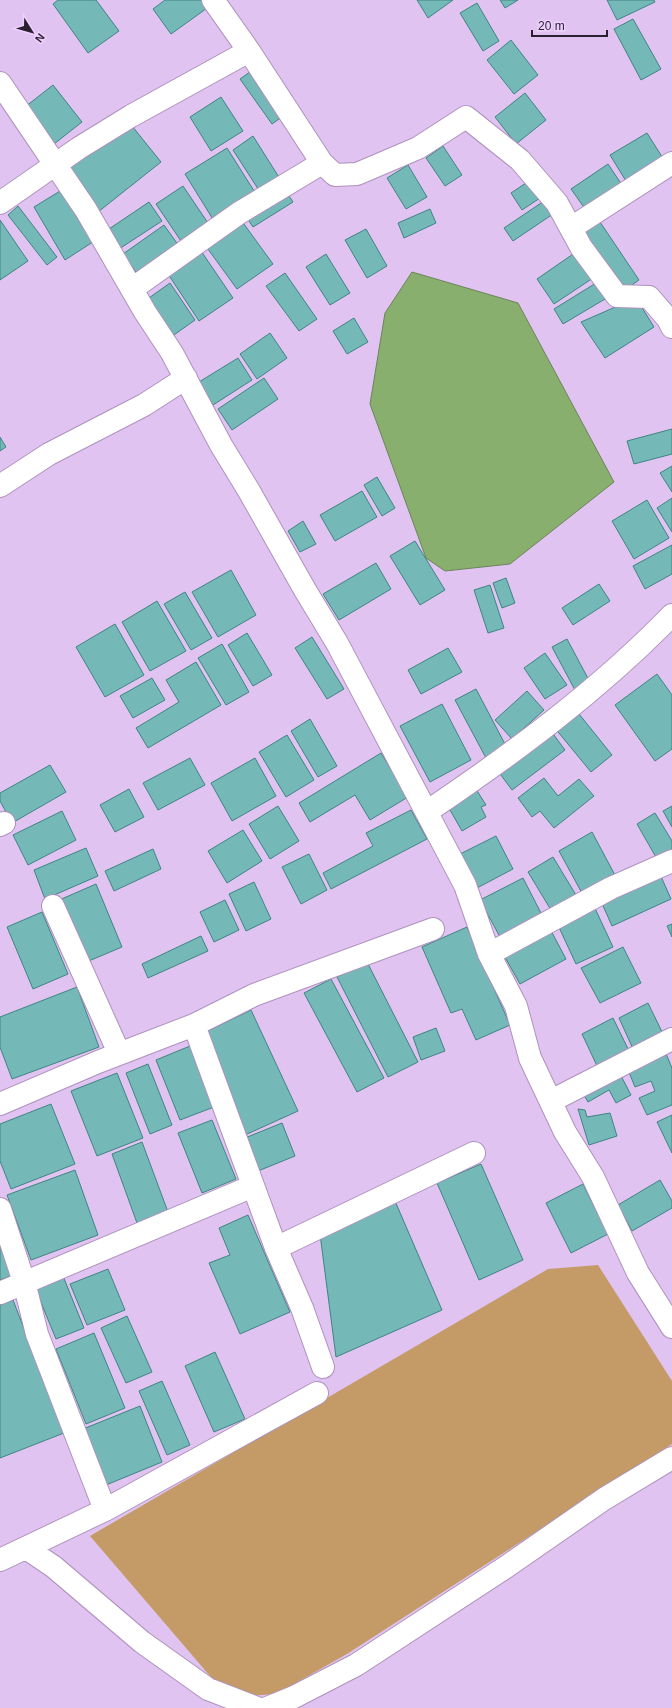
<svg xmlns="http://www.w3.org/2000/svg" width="672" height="1708" viewBox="0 0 672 1708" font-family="Helvetica,sans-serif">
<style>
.green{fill:#c49b66}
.water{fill:#88af6d;stroke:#6c845a}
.building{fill:#74b9b7;stroke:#3f8482}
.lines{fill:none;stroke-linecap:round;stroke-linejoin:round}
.minor-casing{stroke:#ae92bd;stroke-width:24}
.minor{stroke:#fff;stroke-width:22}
</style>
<rect width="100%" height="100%" fill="#e0c3f1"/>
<path class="green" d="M598 1265 672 1381V1444L347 1654 276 1694 228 1697 90 1536 548 1269Z"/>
<path class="water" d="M412 272 518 303 614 482 510 564 445 571 426 558 370 404 385 313Z"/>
<path class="building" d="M58 0H96L119 31 88 53 53 4Z
M165 0H206L210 6 171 34 153 9Z
M417 0H453L428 18Z
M500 0H518L505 8Z
M607 0H654L655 2 617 20Z
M477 3 499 41 483 51 460 13Z
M633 19 661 69 641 80 614 29Z
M511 40 538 75 514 94 487 60Z
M254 69 286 114 272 124 240 79Z
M53 85 82 122 54 144 25 107Z
M525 93 546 120 516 144 495 117Z
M221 97 243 131 211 151 190 117Z
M128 121 161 162 98 212 65 171Z
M647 133 666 163 629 186 610 155Z
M253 136 282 182 262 195 233 150Z
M443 146 462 175 445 186 426 158Z
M227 148 256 194 214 221 185 174Z
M608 164 624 188 588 213 571 189Z
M408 165 427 197 406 209 387 178Z
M532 179 543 196 522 210 511 193Z
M183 186 210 226 183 244 156 204Z
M65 188 96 240 65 260 34 207Z
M285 190 293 202 253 227 245 215Z
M547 199 556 212 513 241 504 228Z
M149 202 162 221 119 249 106 231Z
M18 206 57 257 47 265 8 215Z
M430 209 436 223 404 238 398 223Z
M598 219 639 280 622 292 580 231Z
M0 220 28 261 0 280Z
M241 220 273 264 237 289 205 245Z
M164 225 179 246 138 275 123 254Z
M366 229 387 266 367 278 345 240Z
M199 248 233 298 199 321 166 271Z
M576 252 593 278 554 304 537 279Z
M326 254 350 293 330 305 306 267Z
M285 273 317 319 299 331 266 286Z
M170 283 195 320 171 337 146 300Z
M596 283 605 299 563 324 554 309Z
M636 298 654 327 605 358 581 322Z
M354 318 368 342 347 354 333 331Z
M270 333 287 358 257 379 240 354Z
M238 358 252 380 213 405 199 382Z
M264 378 278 399 232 430 218 409Z
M672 429V454L634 464 627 441Z
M0 437 6 447 0 451Z
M672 466V492L660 473Z
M377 477 395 508 382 516 364 485Z
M362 491 377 517 335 541 320 515Z
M672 498V532L657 508Z
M647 500 669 538 634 559 612 521Z
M303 521 316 544 300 552 288 531Z
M415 541 445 590 420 605 390 556Z
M672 545V574L645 589 633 566Z
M376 563 391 589 339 620 323 594Z
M231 570 256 615 218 637 192 592Z
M506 578 515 603 502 608 493 583Z
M599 584 610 601 573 625 562 608Z
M490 585 504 628 488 633 474 590Z
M185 592 212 638 191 650 164 604Z
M157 601 186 651 150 671 122 622Z
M115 624 144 675 105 697 76 647Z
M247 633 272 675 253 686 228 645Z
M312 637 344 689 327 699 295 648Z
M567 639 591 684 576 692 552 647Z
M222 644 249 692 226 705 198 658Z
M448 648 462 672 421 694 408 670Z
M545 653 567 685 545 699 524 668Z
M196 662 221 705 148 748 136 728 179 702 166 680Z
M657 674 672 695V749L655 761 615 705Z
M152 678 165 700 133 718 120 696Z
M476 689 506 746 486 758 455 700Z
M527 691 544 710 512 739 495 720Z
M442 704 471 760 430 782 400 726Z
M575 709 612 755 591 772 554 727Z
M310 719 337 766 318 777 291 731Z
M548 727 565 750 512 790 495 767Z
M287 735 314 780 286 797 259 752Z
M381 753 408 797 370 820 355 795 310 822 299 803Z
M190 758 205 785 158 810 143 783Z
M255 758 276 796 232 821 211 783Z
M50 765 66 792 12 823 0 801V793Z
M544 778 558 796 579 779 594 796 554 828 540 811 532 817 518 798Z
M474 786 486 805 481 807 486 817 462 831 446 803Z
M129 789 144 817 115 832 100 805Z
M278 806 299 841 270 859 249 824Z
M672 806V827L663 811Z
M411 810 427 839 331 889 323 873 373 846 366 833Z
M62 811 76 840 28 865 13 835Z
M655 813 672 841V850L657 859 637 824Z
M243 830 262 861 227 883 208 851Z
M592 832 616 877 583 895 559 851Z
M496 836 513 869 477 888 460 854Z
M86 848 98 876 45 899 34 870Z
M153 849 161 869 114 891 105 871Z
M309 854 327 890 301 904 282 867Z
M553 857 576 895 551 910 528 872Z
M659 872 671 899 612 926 600 899Z
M523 878 542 915 500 937 480 900Z
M254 882 271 919 246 931 229 894Z
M96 884 122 947 84 963 57 901Z
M225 900 239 930 214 942 200 912Z
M593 904 613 947 576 964 556 921Z
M42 912 68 974 33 989 7 927Z
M672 924V937L667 926Z
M467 927 510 1025 476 1040 462 1009 451 1013 422 947Z
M549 927 566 959 520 984 502 952Z
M201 936 208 951 148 978 142 964Z
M623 947 641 983 600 1003 581 968Z
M367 962 418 1062 388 1077 337 977Z
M331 979 384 1078 357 1092 304 993Z
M77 987 99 1047 12 1079 0 1047V1017Z
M648 1003 664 1036 634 1051 619 1018Z
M251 1010 298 1111 245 1135 199 1035Z
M613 1018 630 1053 598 1068 582 1034Z
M436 1028 445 1051 421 1060 413 1037Z
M190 1046 214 1107 180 1120 156 1060Z
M664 1049 672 1068V1105L647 1115 639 1098 655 1091 651 1081 635 1087 626 1065Z
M148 1064 172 1125 150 1134 126 1073Z
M618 1070 631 1095 616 1103 609 1090 588 1102 581 1090Z
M117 1073 143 1138 97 1156 71 1091Z
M51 1104 75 1164 11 1189 0 1161V1124Z
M578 1109 585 1110 587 1117 610 1113 617 1136 589 1145Z
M672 1115V1153L657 1122Z
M212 1120 236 1179 202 1193 178 1133Z
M282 1123 295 1156 258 1171 245 1138Z
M142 1142 168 1212 137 1223 112 1154Z
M481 1164 523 1260 479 1280 437 1183Z
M75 1170 98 1235 31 1260 7 1195Z
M660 1180 672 1201V1208L632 1231 618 1205Z
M583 1184 608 1234 571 1253 546 1203Z
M395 1201 442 1310 336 1357 320 1234Z
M248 1215 290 1312 240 1334 209 1263 230 1255 219 1228Z
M0 1237 14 1275 0 1280Z
M108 1269 125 1310 87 1325 70 1284Z
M61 1271 84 1328 56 1339 33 1283Z
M13 1300 64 1433 0 1458V1305Z
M127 1316 152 1372 126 1383 101 1328Z
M94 1333 125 1408 86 1424 56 1349Z
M215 1352 245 1419 214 1432 185 1366Z
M162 1381 190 1445 167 1455 139 1391Z
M140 1406 162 1462 106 1485 83 1429Z"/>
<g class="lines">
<defs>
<path id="minor" d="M213 0 249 51 322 163 335 175 357 174 418 148 466 117 520 160 557 203 581 247 617 296 649 297 668 319 672 327
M0 83 86 210 145 312 172 353 221 445 249 491 305 590 337 643 465 885 489 954 516 1006 530 1058 565 1132 593 1177 638 1273 672 1327
M0 203 79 148 131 116 249 51
M571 228 672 163
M132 289 239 213 322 163
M0 486 49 454 144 405 186 378
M428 811C514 753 599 690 672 615
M0 825 4 823
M53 906 119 1053
M489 954 611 888 672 861
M194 1025 276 1248 302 1308 323 1367
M551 1101 672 1039
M0 1104 98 1062 194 1025 254 995 433 929
M0 1209 24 1282 37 1334 105 1510 0 1560
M276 1248 474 1153
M0 1293 253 1186
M105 1510 317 1393
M26 1548 54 1567 142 1642 208 1689 257 1708
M267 1708 294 1697 356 1665 506 1567 604 1499 672 1458"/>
</defs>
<use href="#minor" class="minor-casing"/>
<use href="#minor" class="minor"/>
</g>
<g transform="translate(32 32) rotate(127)" stroke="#edd0fe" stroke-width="3" paint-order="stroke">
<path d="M0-3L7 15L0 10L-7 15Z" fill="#2a1f2f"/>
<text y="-6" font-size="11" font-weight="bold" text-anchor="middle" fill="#2a1f2f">N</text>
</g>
<path d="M532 30v6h75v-6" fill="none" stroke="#2a1f2f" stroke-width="2"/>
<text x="538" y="30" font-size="12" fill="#2a1f2f" stroke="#edd0fe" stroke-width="3" paint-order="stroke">20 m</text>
</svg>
